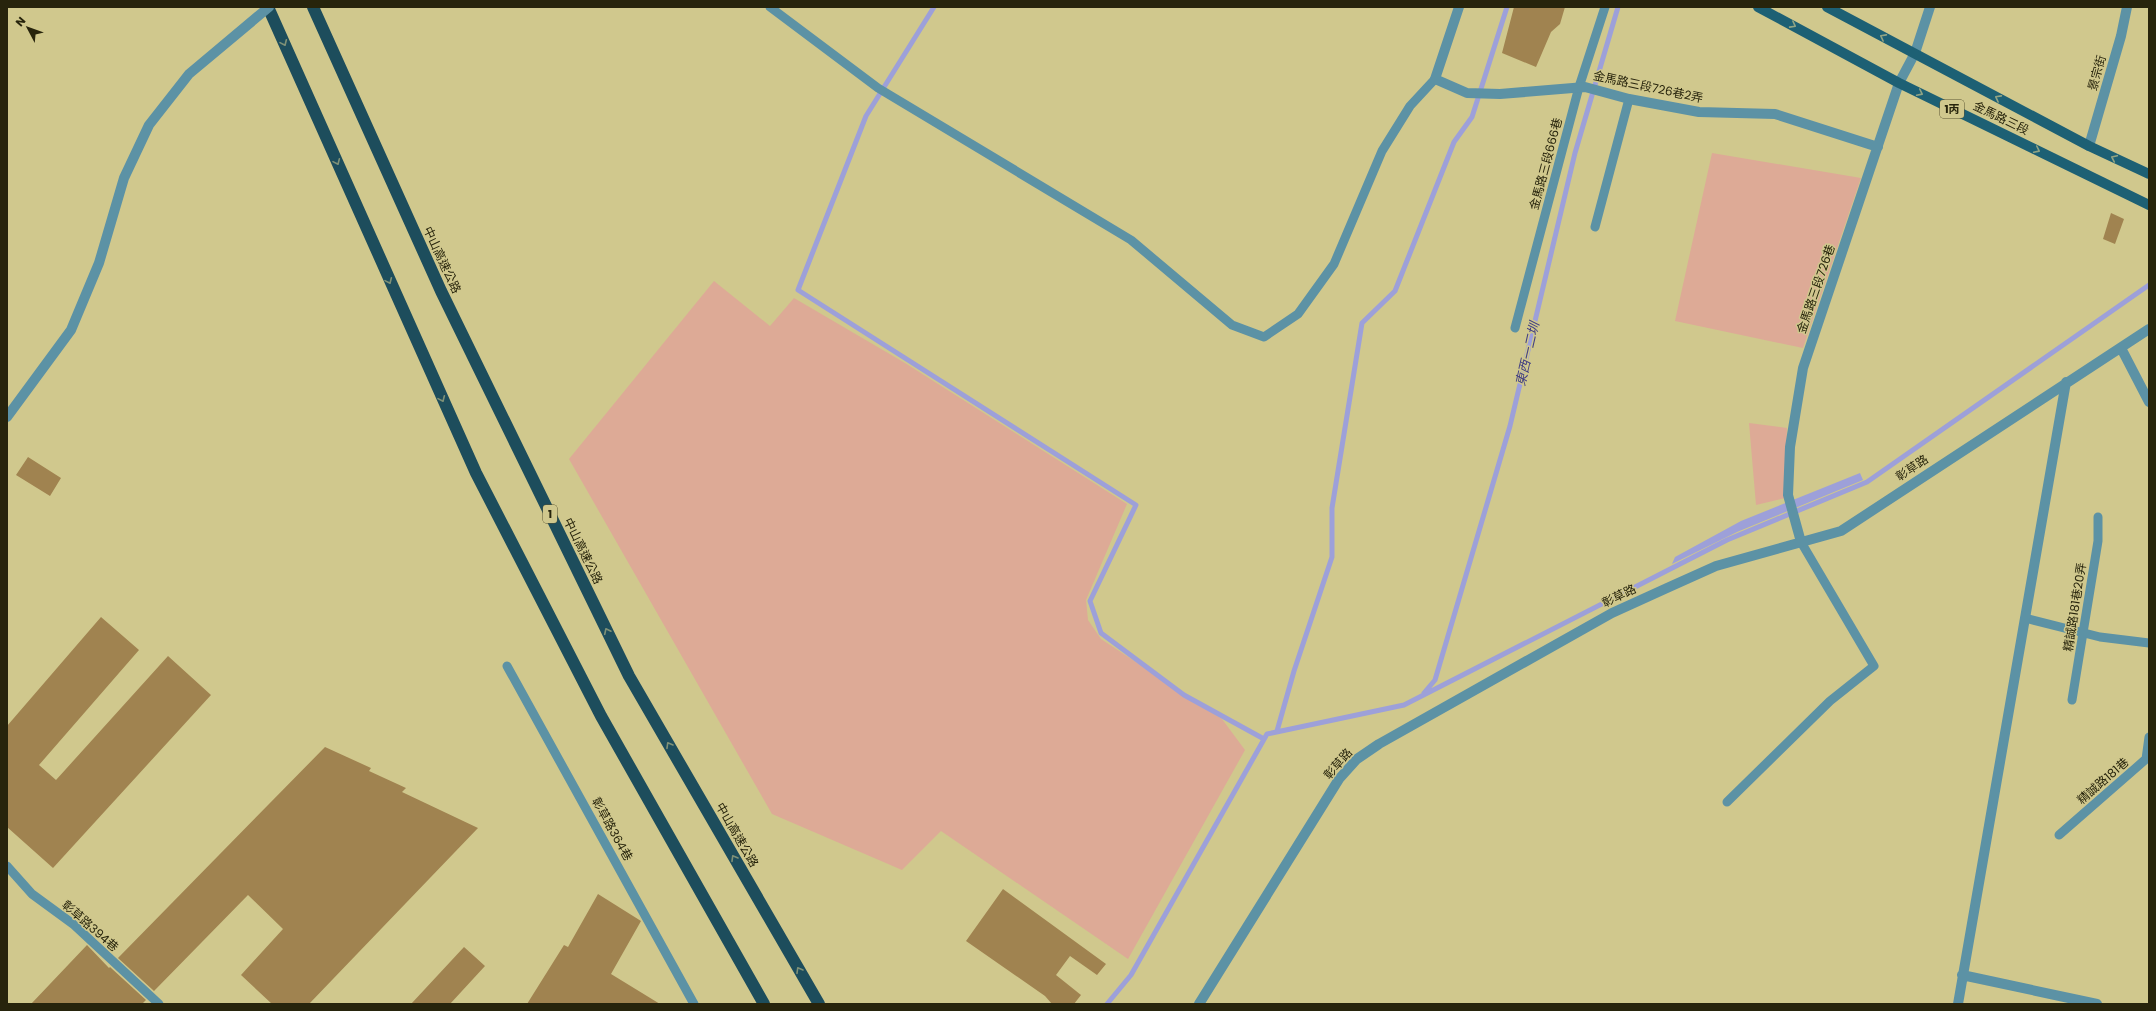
<svg xmlns="http://www.w3.org/2000/svg" width="2156" height="1011" viewBox="0 0 2156 1011" font-family="Poppins,'Noto Sans TC',sans-serif">
<style>
.green{fill:#ddaa96}
.water{fill:#9da0d9}
.lines{fill:none;stroke-linecap:round;stroke-linejoin:round}
.stream{stroke:#9da0d9;stroke-width:5}
.building{fill:#a08350}
.lane{stroke:#5c92a5;stroke-width:9}
.street{stroke:#5c92a5;stroke-width:10}
.primary{stroke:#1d6074;stroke-width:10}
.highway{stroke:#1d4d5c;stroke-width:12}
.street-bridge{stroke:#5c92a5;stroke-width:10}
.oneway{stroke:#91a484}
.oneway2{stroke:#7f9177}
.labels{text-anchor:middle;stroke-width:3;stroke-linejoin:round;paint-order:stroke}
.shield{fill:#d0c88d;stroke:#5a5533;stroke-width:1}
.shield-label{font-size:11px;font-weight:bold;fill:#27240c}
.street-label{font-size:12px;fill:#27240c;stroke:#d0c88d}
.water-label{font-size:13px;font-style:italic;fill:#413e83;stroke:#d0c88d}
</style>
<rect width="100%" height="100%" fill="#d0c88d"/>
<path class="green" d="M1712 153 1861 178 1803 348 1675 321Z
M714 281 770 326 794 298 905 363 1127 504 1086 600 1088 620 1101 639 1222 719 1245 750 1128 959 941 831 902 870 772 814 569 459Z
M1749 423 1787 428 1785 498 1756 505Z"/>
<path class="water" d="M1860 473 1863 480 1737 532 1672 564 1675 557 1741 521Z"/>
<g class="lines">
<path class="stream" d="M934 7 866 116 798 290 1136 505 1090 601 1101 633 1184 695 1264 739
M1424 693 1435 680 1510 426 1575 153 1618 7
M1277 731 1294 671 1332 557V508L1362 323 1395 291 1454 142 1472 117 1507 7
M1107 1004 1131 975 1267 734 1404 705 1727 540 1867 482 2149 285"/>
</g>
<path class="building" d="M1514 7H1565L1560 24 1551 32 1536 67 1502 53Z
M2111 213 2124 219 2115 244 2103 239Z
M28 457 61 478 50 496 16 475Z
M101 617 139 650 39 765 56 780 168 656 211 695 53 868 7 827V726Z
M325 747 371 768 369 771 406 788 402 792 478 828 309 1004H272L241 975 283 929 248 895 154 991 118 958Z
M1003 889 1106 964 1097 975 1070 956 1056 975 1081 995 1074 1004H1052L1045 996 966 941Z
M598 894 641 921 611 974 660 1004H527L564 945 568 947Z
M87 945 109 968 110 967 146 1000 142 1004H31Z
M464 947 485 966 450 1004H411Z"/>
<g class="lines">
<path class="lane" d="M770 7 878 88 1131 240 1232 325 1264 337 1298 314 1334 264 1382 151 1410 106 1435 79
M1595 227 1629 99
M1515 328 1579 87 1605 7
M2025 618 2100 637 2149 643
M507 666 694 1004
M2072 700 2098 541V517
M1727 802 1830 701 1874 666 1801 542
M2059 835 2146 759 2149 737
M7 866 32 894 73 924 159 1004"/>
<path class="street" d="M1459 7 1435 79 1467 93 1500 94 1585 87 1629 99 1699 112 1775 114 1878 147
M2089 146 2121 36 2127 7
M2121 348 2149 402
M1801 542 1788 495 1790 447 1803 368 1899 83 1915 53 1930 7
M1962 975 2097 1004
M1199 1004 1339 779 1357 759 1379 744 1612 613 1667 588 1716 566 1841 531 2149 329
M1958 1004 2066 382"/>
<path class="primary" d="M1758 7 1899 83 2149 205
M1827 7 2089 146 2149 174"/>
<path class="highway" d="M268 7 476 473 601 716 764 1004
M313 7 441 291 629 676 819 1004"/>
<path class="street-bridge" d="M7 417 71 330 99 263 124 178 149 125 189 74 269 7"/>
</g>
<defs><path id="oneway-chevron" d="M-2-3.5L2.5 0L-2 3.5" fill="none" stroke-width="1.6" stroke-linecap="round" stroke-linejoin="round"/></defs>
<g class="oneway">
<use href="#oneway-chevron" transform="translate(1793 25) rotate(28)"/>
<use href="#oneway-chevron" transform="translate(1883 37) rotate(-152)"/>
<use href="#oneway-chevron" transform="translate(1920 93) rotate(26)"/>
<use href="#oneway-chevron" transform="translate(1998 98) rotate(-152)"/>
<use href="#oneway-chevron" transform="translate(2037 150) rotate(26)"/>
<use href="#oneway-chevron" transform="translate(2114 158) rotate(-155)"/>
</g>
<g class="oneway2">
<use href="#oneway-chevron" transform="translate(284 43) rotate(66)"/>
<use href="#oneway-chevron" transform="translate(337 162) rotate(66)"/>
<use href="#oneway-chevron" transform="translate(389 281) rotate(66)"/>
<use href="#oneway-chevron" transform="translate(442 399) rotate(66)"/>
<use href="#oneway-chevron" transform="translate(607 631) rotate(-116)"/>
<use href="#oneway-chevron" transform="translate(669 745) rotate(-120)"/>
<use href="#oneway-chevron" transform="translate(734 858) rotate(-120)"/>
<use href="#oneway-chevron" transform="translate(799 970) rotate(-120)"/>
</g>
<g class="labels">
<g class="shield">
<rect x="1940" y="100" width="24" height="18" rx="3"/>
<rect x="543" y="505" width="14" height="18" rx="3"/>
</g>
<g class="shield-label">
<text x="1952" y="113">1丙</text>
<text x="550" y="518">1</text>
</g>
<g class="street-label">
<text transform="translate(2097 73) rotate(-74)" y="4">景宗街</text>
<text transform="translate(1648 87) rotate(12)" y="4">金馬路三段726巷2弄</text>
<text transform="translate(2001 118) rotate(26)" y="4">金馬路三段</text>
<text transform="translate(1546 164) rotate(-75)" y="4">金馬路三段666巷</text>
<text transform="translate(442 260) rotate(65)" y="4">中山高速公路</text>
<text transform="translate(1816 289) rotate(-71)" y="4">金馬路三段726巷</text>
<text transform="translate(1912 468) rotate(-34)" y="4">彰草路</text>
<text transform="translate(583 551) rotate(64)" y="4">中山高速公路</text>
<text transform="translate(1619 596) rotate(-26)" y="4">彰草路</text>
<text transform="translate(2075 607) rotate(-81)" y="4">精誠路181巷20弄</text>
<text transform="translate(1338 764) rotate(-49)" y="4">彰草路</text>
<text transform="translate(2103 781) rotate(-41)" y="4">精誠路181巷</text>
<text transform="translate(612 829) rotate(61)" y="4">彰草路364巷</text>
<text transform="translate(737 835) rotate(60)" y="4">中山高速公路</text>
<text transform="translate(90 926) rotate(41)" y="4">彰草路394巷</text>
</g>
<g class="water-label">
<text transform="translate(1527 354) rotate(-77)" y="5">東西一二圳</text>
</g>
</g>
<rect width="2156" height="1011" fill="none" stroke="#27240c" stroke-width="16"/>
<g transform="translate(28 28) rotate(311)" stroke="#d0c88d" stroke-width="3" paint-order="stroke">
<path d="M0-3L7 15L0 10L-7 15Z" fill="#27240c"/>
<text y="-6" font-size="11" font-weight="bold" text-anchor="middle" fill="#27240c">N</text>
</g>
</svg>
